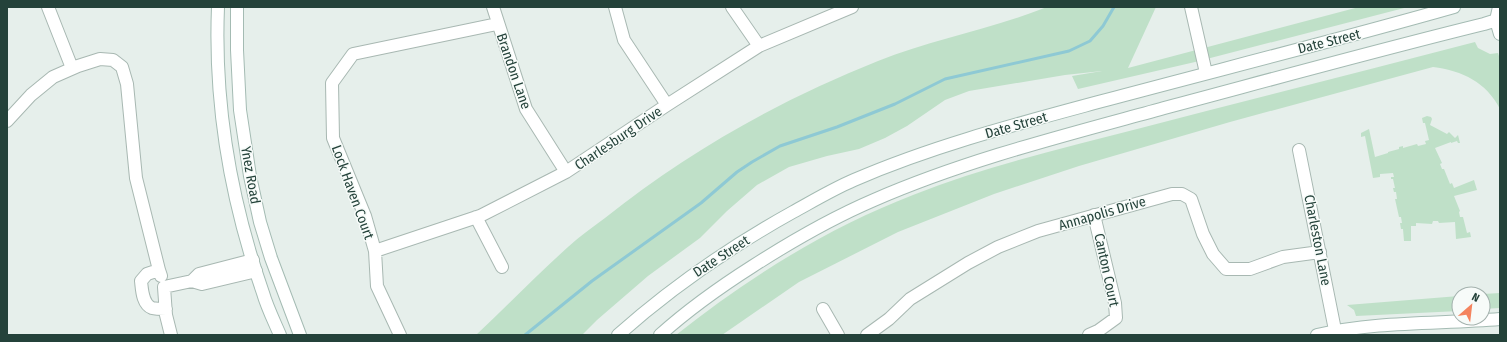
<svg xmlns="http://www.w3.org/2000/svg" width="1507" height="342" viewBox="0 0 1507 342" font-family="'Fira Sans Condensed',sans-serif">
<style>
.green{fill:#bfe0c8}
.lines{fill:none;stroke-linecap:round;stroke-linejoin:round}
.stream{stroke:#8ec9d4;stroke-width:3}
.street-casing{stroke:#a8b8b2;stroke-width:14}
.secondary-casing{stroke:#a4bbb3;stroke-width:14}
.street{stroke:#fff;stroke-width:12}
.secondary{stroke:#fff;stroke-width:12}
.labels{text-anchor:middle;stroke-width:3;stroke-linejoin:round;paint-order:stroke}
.street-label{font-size:14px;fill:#24423a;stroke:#f7fbf9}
</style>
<rect width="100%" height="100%" fill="#e6efeb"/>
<path class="green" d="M1047 7H1156L1128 68 1359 7H1408L1195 62 1078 89 1072 76 1102 71 1065 75 969 91 945 100 907 126 885 138 859 149 827 156 789 167 757 185 727 211 700 238 648 276 597 320 582 335H476C507 306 537 275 568 247 580 236 593 227 605 218 687 152 780 100 878 61 933 39 992 29 1047 7Z
M1475 42 1478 48 1490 54 1498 53 1500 59V109C1486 82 1463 71 1433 67L1230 122 1079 166 994 194 898 232 799 282 722 335H676C748 278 827 228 913 195 986 166 1064 148 1141 128 1252 99 1364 71 1475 42Z
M1427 116 1431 117 1432 119 1430 125 1447 134 1449 132 1455 138 1458 135 1460 143H1458L1457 141 1451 143V142L1435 148 1442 163 1440 164 1442 169H1444L1450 184 1452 183 1454 188 1474 180 1477 190 1454 196 1460 211 1459 212 1460 217H1463L1467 233 1470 232 1471 237 1456 239 1455 222 1439 223 1438 221H1433L1432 224 1416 223V226H1411V241H1404L1403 229H1401L1400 223H1402L1401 217H1399L1395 199H1397L1396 192H1394L1393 188H1395L1393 179H1391V177H1394L1393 173 1380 174V177L1373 178 1365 136 1361 137V133L1369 129 1375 157 1388 153V152L1399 149V147L1403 146V148L1417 144 1418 146 1426 144 1425 141 1429 140 1425 123H1423L1422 118Z
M1500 293V308L1483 309V294Z
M1459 296V311L1356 316 1354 310 1347 305Z"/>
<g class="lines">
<path class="stream" d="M525 335 592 281 701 203 737 172 752 162 780 146 837 127 895 104 945 79 1069 51 1090 41 1103 26 1114 7"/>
<defs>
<path id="street" d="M48 7 72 68
M493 7 526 109 566 172
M615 7 624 40 667 105
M732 7 759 46
M1191 7 1206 73
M7 121 31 95 53 77 78 66 100 59 113 60 122 67 127 84 136 178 159 270
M1299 150 1336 335
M476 217 502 267
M375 251 480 216 566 172 667 105 759 46 852 7
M161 276 159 270 147 274 141 281C142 289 142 304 152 308 156 309 162 309 166 309
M192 281 199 274 253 260
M823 309 838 335
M171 335 166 315 164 287 192 281 202 284 256 271
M400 335 377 286 375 251 365 216 333 138 332 83 353 54 497 24
M867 335 889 319 910 299 968 263 998 247 1038 231 1172 194H1182L1191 199 1203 234 1213 254 1226 269H1250L1283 257 1320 252
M1089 335 1098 331 1116 318 1115 303 1094 215"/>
<path id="secondary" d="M218 7C214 104 231 201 263 293 267 307 274 321 280 335
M237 7V50L240 110 250 176 260 222 271 258 300 335
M1499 7 1496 20 1500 34
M618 335C672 287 730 247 793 212 813 201 833 189 854 180 935 145 1021 123 1106 100 1222 69 1338 40 1454 7
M660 335C689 309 720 287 753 266 792 241 832 218 874 200 968 159 1070 134 1168 107 1273 79 1378 50 1484 24L1500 19
M1317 335C1376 321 1440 324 1500 319"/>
</defs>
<use href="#street" class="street-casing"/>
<use href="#secondary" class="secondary-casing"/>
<use href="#street" class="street"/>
<use href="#secondary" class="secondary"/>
</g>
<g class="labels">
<g class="street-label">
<text transform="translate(1329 41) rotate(-14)" y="5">Date Street</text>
<text transform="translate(514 71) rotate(71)" y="5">Brandon Lane</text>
<text transform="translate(1016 125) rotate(-16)" y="5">Date Street</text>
<text transform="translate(618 138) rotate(-34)" y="5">Charlesburg Drive</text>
<text transform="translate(251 175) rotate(80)" y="5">Ynez Road</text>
<text transform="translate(353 192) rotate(70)" y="5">Lock Haven Court</text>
<text transform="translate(1102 213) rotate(-16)" y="5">Annapolis Drive</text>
<text transform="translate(1318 240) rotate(79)" y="5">Charleston Lane</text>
<text transform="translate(721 256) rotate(-33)" y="5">Date Street</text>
<text transform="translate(1107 270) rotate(78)" y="5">Canton Court</text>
</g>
</g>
<rect width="1507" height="342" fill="none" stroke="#24423a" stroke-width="16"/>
<g transform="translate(1471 306) rotate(28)"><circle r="19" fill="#f7fbf9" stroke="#a3b1ad"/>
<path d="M0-3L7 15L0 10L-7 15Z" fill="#f4845f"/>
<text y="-6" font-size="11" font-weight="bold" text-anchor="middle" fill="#24423a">N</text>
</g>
</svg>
